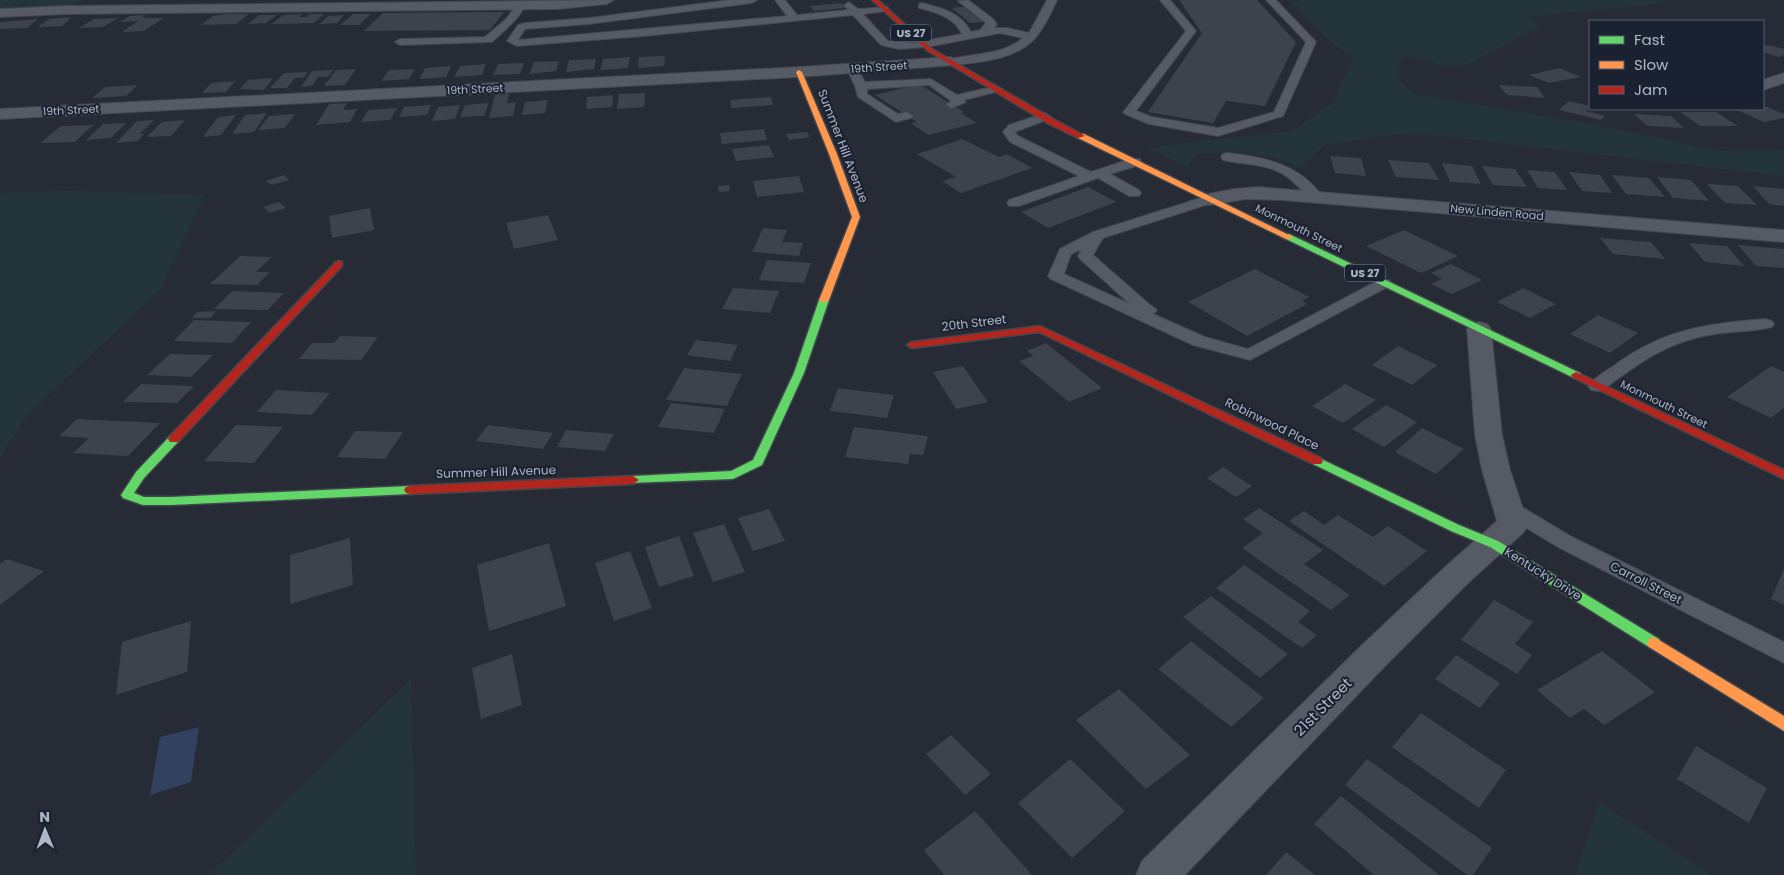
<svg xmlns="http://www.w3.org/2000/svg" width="1784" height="875" viewBox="0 0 1784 875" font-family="Poppins,sans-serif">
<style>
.green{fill:#23353b}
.water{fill:#324160}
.building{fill:#3e424c}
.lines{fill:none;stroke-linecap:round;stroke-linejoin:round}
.lane-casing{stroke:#42464e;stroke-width:2}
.street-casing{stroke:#42464e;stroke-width:2}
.fast-casing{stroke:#42464e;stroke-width:3}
.slow-casing{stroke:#42464e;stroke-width:3}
.jam-casing{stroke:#42464e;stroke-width:3}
.lane{fill:#565a64;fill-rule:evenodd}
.street{fill:#565a64;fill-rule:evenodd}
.fast{fill:#63d668;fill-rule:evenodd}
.slow{fill:#ff974d;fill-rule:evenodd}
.jam{fill:#b3261e;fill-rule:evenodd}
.labels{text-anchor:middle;stroke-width:4;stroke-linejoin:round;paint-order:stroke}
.shield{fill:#1a2130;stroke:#828a9a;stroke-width:1}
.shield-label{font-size:11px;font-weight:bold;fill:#afb7c8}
.far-street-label{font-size:11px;fill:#afb7c8;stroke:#1a2130}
.street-label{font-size:12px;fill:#afb7c8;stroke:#1a2130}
.near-street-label{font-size:15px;fill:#afb7c8;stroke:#1a2130}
</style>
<rect width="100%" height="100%" fill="#262b35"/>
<path class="green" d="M0 0H83L66 10 0 13Z
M1302 0H1664L1658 4 1532 16V21L1540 26 1468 64C1458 66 1450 66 1440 65 1424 61 1420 55 1402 58L1399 63 1400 81 1414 94 1584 123 1721 151 1784 150V176L1433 135 1397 134 1325 145 1300 167C1266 152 1233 152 1196 153L1189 167 1147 148 1292 131 1333 103 1352 58 1330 41 1290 3Z
M69 191 205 195 160 290 28 414 0 458V193Z
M411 679 416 875H209Z
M1599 802 1712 875H1575Z"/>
<path class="water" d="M199 727 191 782 150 795 160 737Z"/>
<path class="building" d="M1179 0H1257L1296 42 1265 106 1226 101 1213 123 1148 112 1202 33Z
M841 3 845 8 814 11 810 6Z
M967 6 985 22 970 23 952 8Z
M504 12 490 30 364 31 383 13Z
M227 14H249L236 24 201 25 213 16Z
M303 14 299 17H306L310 14H324L314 23 272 24 283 15Z
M353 14H371L359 25H340Z
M146 15 141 18H164L144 31 122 32 138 21 120 22 129 16Z
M259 15H277L266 23 248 24Z
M344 15 337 23 320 24 328 16Z
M72 17 62 26 38 27 49 19Z
M118 18 103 27 79 28 94 19Z
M38 19 27 28 0 29V22Z
M1767 45 1784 49V55L1779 57 1763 52V47Z
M665 56 664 66 638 68 639 57Z
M630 57 628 68 600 70 603 59Z
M596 59 594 69 566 72 569 60Z
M559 61 556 71 529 74 534 62Z
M524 63 520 74 493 75 498 64Z
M486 64 482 75 454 77 460 66Z
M451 66 446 77 419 79 425 68Z
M1560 68 1581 77 1549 83 1529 75Z
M356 69 345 85 324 86 336 70Z
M415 69 409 79 381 81 389 70Z
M333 70 328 77H318L312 86 301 87 312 71Z
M308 72 303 78H295L287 88H270L284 73Z
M273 78 264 90 240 89 248 80Z
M235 81 226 92 202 93 211 83Z
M919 84 964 112 961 113 977 123 928 135 911 123 917 122 875 95Z
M138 85 126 96 92 98 105 87Z
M1499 85 1537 87 1545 98 1507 95Z
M645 93 644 107 617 109 619 94Z
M509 94 507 103 516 102 513 116 489 118 495 95Z
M613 95 612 107 586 109 587 97Z
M771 97 773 105 731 108 730 100Z
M548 100 545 113 522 115 525 102Z
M1569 101 1590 106 1586 111 1605 116 1601 120 1559 110Z
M347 103 343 110 357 109 350 122 316 125 329 104Z
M489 103 484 116 460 117 465 105Z
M431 105 427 115 399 117 404 107Z
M460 105 455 119 432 121 438 107Z
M1763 107H1767L1784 114V118L1764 122 1739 111Z
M397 108 390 120 361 122 368 110Z
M1680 112H1716L1738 126H1700Z
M267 113 254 132 232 134 245 115Z
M295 114 285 128 258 130 269 116Z
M1634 114 1671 116 1684 128 1647 126Z
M236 115 221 135 203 137 218 117Z
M154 120 140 134H144L138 141 116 143 137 121Z
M185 120 171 136 147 137 162 122Z
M126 123 111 138 86 140 103 124Z
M93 125 75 142 40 143 61 126Z
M764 129 767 140 722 144 720 133Z
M807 132 810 137 789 140 786 134Z
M962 139 999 157 1007 154 1032 168 961 193 942 181 956 177 917 154Z
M769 145 774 157 736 161 732 149Z
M1330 156 1361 158 1366 176 1335 173Z
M1388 160 1429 163 1439 180 1396 177Z
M1442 163 1472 166 1481 184 1450 182Z
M1482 166 1515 169 1527 187 1493 185Z
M1527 170 1555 172 1567 190 1538 188Z
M1569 172 1600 175 1612 193 1582 191Z
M284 175 289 180 271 185 266 181Z
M1612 175 1649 178 1665 197 1626 194Z
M799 176 804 192 757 197 753 181Z
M1657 177 1691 180 1709 201 1673 198Z
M1707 184 1738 186 1757 205 1725 203Z
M729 185 730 191 719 192 718 186Z
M1753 186 1784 189V206L1769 204Z
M1088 187 1116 202 1048 228 1021 212Z
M279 202 286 208 270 213 263 207Z
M370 208 374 230 332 238 329 216Z
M548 215 558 240 514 249 506 223Z
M763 228 787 230 782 242 803 243 799 256 752 252Z
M1404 230 1458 256 1421 273 1366 246Z
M1600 238 1651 242 1665 259 1613 254Z
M1689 243 1727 246 1744 266 1705 262Z
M1738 245 1784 249V268L1756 266Z
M240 256 272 257 256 272H270L257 285 210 284Z
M767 260 811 263 804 283 759 280Z
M1451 264 1482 280 1452 294 1431 284 1442 279 1431 273Z
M1255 269 1309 297 1302 301 1307 304 1247 336 1188 302Z
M733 288 779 291 770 313 722 309Z
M1523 288 1556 304 1530 318 1497 302Z
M232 291 284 293 268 310 214 309Z
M216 311 211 318H192L197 312Z
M1598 315 1638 333 1610 353 1570 334Z
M194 320 251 322 232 343 174 341Z
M340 336 378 337 361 360 299 359 312 343H334Z
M696 340 738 345 730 361 687 355Z
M1046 343 1102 388 1069 402 1019 361 1033 356 1027 351Z
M1398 346 1437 365 1412 385 1372 365Z
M170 354 213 355 191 377 147 375Z
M963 366 988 402 956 409 933 372Z
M1771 366 1784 372V408L1771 418 1727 397Z
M684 368 742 374 727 406 666 400Z
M141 384 194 386 177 403 123 402Z
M1345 384 1376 400 1343 423 1312 406Z
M838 388 894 395 887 418 830 411Z
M276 390 330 393 312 415 257 412Z
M671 403 725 409 714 433 658 427Z
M1386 405 1417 422 1384 447 1352 429Z
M77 419 160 423 128 456 73 453 89 438 59 436Z
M236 425 283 427 254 463 204 461Z
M488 425 553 433 543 449 476 441Z
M854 427 928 436 923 455 910 454 908 464 845 457Z
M1422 428 1464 449 1436 474 1395 452Z
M566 430 614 434 605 451 557 447Z
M355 431 403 432 385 459 337 457Z
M1223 467 1252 486 1236 497 1207 478Z
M1259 508 1323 550 1304 564 1350 595 1331 610 1242 548 1263 533 1243 519Z
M769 509 785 541 753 551 738 518Z
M1304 511 1324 525 1338 515 1373 537 1388 526 1427 551 1384 586 1289 521Z
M724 524 745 572 713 582 693 533Z
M679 536 694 576 659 587 645 547Z
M350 538 353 585 290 604V555Z
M549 543 566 606 489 631 477 565Z
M630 551 652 608 614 621 595 563Z
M7 559 44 571 0 605V564Z
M1244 565 1310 611 1298 622 1317 635 1302 648 1216 588Z
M1784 569V605L1771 599Z
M1211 596 1288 654 1260 678 1183 617Z
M1494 600 1533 622 1515 644 1532 655 1517 674 1461 640Z
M191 621 187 672 116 695 122 642Z
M1191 641 1264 698 1231 727 1158 669Z
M1602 651 1655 692 1604 725 1584 709 1570 718 1537 690Z
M512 654 522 705 481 719 472 668Z
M1456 655 1500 683 1480 708 1435 679Z
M1119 689 1190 755 1146 789 1076 720Z
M1421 713 1506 770 1479 808 1392 747Z
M951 735 991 774 965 795 926 754Z
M1696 746 1767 788 1749 823 1677 779Z
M1070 759 1125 811 1072 858 1018 803Z
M1367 759 1492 848 1473 875H1467L1345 785Z
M1341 796 1439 875H1374L1314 824Z
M975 811 1032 875H944L924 850Z
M1286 852 1315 875H1266Z"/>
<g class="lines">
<defs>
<path id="lane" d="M730 0H757L752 3 589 24 525 29 518 40 787 16 775 0H785L797 15 848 10 844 5 849 2 858 9 888 7V11L863 14 888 41 913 43 962 34C954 17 935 12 919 8V4L922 3C942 8 961 13 971 32L980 30 986 23 958 1 968 0 993 19 997 24 994 28H1007L1029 33 1047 0H1057C1051 13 1045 26 1036 37 1017 60 977 63 950 65L946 64 945 62 946 60C972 53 1001 56 1023 38L1000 33 927 47 899 49 881 45 853 15 644 36 517 46 507 41 518 25 525 23 589 18Z
M1160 0H1170L1196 31 1136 111 1152 117 1218 128 1274 112 1306 42 1266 0H1276L1316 42 1283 116 1218 136 1149 124 1125 114 1123 112 1125 110 1186 31Z
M521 2 524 3C526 14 500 34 492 42L400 45 395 42 400 39 485 37 506 19 518 3Z
M852 66 856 67 865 82 931 79 957 95 996 86 1002 89 1000 91 964 100 966 102 952 108 946 105 951 101 929 85 867 89V94L898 114 907 112 913 116 911 118 896 122 858 97 855 86 847 69Z
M1045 113 1051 117 1049 119 1017 131 1015 132 1018 136 1091 172 1130 159H1140L1141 162 1140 165 1110 174 1139 190 1141 193 1139 196H1129L1098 178 1019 206H1009L1007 203 1009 200 1079 176 1010 142 1003 132 1009 125Z
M1227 153C1265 157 1299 164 1323 197L1316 201C1308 199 1294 180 1283 174 1264 163 1243 165 1223 160L1221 157 1223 154Z
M1210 195 1215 196 1217 199 1215 202 1103 238 1093 255 1149 304 1157 310 1153 314 1205 337 1248 349 1379 280H1389L1392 283 1389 286 1250 360 1193 345 1051 279 1048 276 1060 249 1093 232ZM1082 249 1078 256 1080 259 1130 304 1064 274 1071 254Z
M1766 319 1772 321 1774 324 1772 327C1753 332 1733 331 1715 334 1668 341 1640 362 1603 390L1597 391 1591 390 1588 386C1594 378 1604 372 1612 367 1661 330 1706 323 1766 319Z
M1510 502 1517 504 1572 537 1784 642V663L1558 547 1503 514 1500 509 1503 504Z"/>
<path id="street" d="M614 0 607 4 557 9 66 14 0 17V9L66 6Z
M950 57 955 59 958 62 955 65 799 77 0 119V109L799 67Z
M1784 73V83L1763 90V80Z
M1258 187 1784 230V242L1282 200 1246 199 1210 205 1203 203 1200 199 1203 195 1234 189Z
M1479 322 1487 324 1491 329 1502 435 1510 470 1528 524 1524 532 1467 584 1386 665 1185 875H1136L1142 861 1362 645 1445 567 1497 521 1482 470 1475 435 1467 329 1471 324Z"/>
<path id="fast" d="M1289 234 1580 373 1581 375 1576 378 1572 377 1286 239V235Z
M824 297 829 300 804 373 762 465 733 479 629 483 627 480 633 476 731 471 753 460 794 373 819 300Z
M174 435 180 439 178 442 144 478 134 493 144 497H171L410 486 414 487 416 490 414 493 410 494 171 505H143L123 498 121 495 136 472 170 436Z
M1317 457 1459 525 1498 541 1659 639 1661 643 1659 647 1654 649 1649 647 1490 547 1451 531 1313 464 1311 461Z"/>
<path id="slow" d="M799 70 802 72 837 154 860 217 829 300 824 303 819 300 852 217 829 154 796 72Z
M1078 134H1084L1293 237 1292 239H1286L1078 138Z
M1654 637 1784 716V731L1649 647 1647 643 1649 639Z"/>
<path id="jam" d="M872 0H878L932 49 1055 120 1085 136 1078 138 1049 124 928 51Z
M339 261 342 262V266L178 442H170L168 439 170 436 336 262Z
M1040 326 1321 458 1323 461 1321 464H1313L1039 332 912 348 907 345 912 342Z
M1576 372 1784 470V479L1572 377 1571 375Z
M633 476 639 480 633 484 410 494 406 493 404 490 406 487 410 486Z"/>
</defs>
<use href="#lane" class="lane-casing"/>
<use href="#street" class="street-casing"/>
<use href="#fast" class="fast-casing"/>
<use href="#slow" class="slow-casing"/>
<use href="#jam" class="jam-casing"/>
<use href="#lane" class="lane"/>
<use href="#street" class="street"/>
<use href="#fast" class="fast"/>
<use href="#slow" class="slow"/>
<use href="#jam" class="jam"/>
</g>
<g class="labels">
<g class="shield">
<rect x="891" y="24.5" width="40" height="17" rx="4"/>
<rect x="1345" y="264.5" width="40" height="17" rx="4"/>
</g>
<g class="shield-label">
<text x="911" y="37">US 27</text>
<text x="1365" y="277">US 27</text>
</g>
<g class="far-street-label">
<text transform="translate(879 67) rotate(-4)" y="4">19th Street</text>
<text transform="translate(475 89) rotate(-3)" y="4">19th Street</text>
<text transform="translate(71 110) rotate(-3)" y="4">19th Street</text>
<text transform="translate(1497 212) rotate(5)" y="4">New Linden Road</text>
<text transform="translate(1299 228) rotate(26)" y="4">Monmouth Street</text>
<text transform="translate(1664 404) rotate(26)" y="4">Monmouth Street</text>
</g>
<g class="street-label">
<text transform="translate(843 146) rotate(69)" y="4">Summer Hill Avenue</text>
<text transform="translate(974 323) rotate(-7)" y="4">20th Street</text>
<text transform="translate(1272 424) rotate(26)" y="4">Robinwood Place</text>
<text transform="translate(496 472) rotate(-2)" y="4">Summer Hill Avenue</text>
<text transform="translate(1543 574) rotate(32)" y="4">Kentucky Drive</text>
<text transform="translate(1646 583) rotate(27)" y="4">Carroll Street</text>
</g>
<g class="near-street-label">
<text transform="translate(1323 707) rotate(-45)" y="5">21st Street</text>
</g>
</g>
<rect x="1589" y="20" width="175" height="90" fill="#1a2130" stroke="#565d6d"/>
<rect x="1599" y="36" width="25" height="8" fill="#63d668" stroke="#565d6d"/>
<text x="1634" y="45" font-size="15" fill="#afb7c8">Fast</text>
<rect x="1599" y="61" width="25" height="8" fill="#ff974d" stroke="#565d6d"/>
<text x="1634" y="70" font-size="15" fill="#afb7c8">Slow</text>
<rect x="1599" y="86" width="25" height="8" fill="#b3261e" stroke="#565d6d"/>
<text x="1634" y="95" font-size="15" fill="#afb7c8">Jam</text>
<g transform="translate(45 830) rotate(359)" stroke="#1a2130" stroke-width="4" paint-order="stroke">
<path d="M0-4L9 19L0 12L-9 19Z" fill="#afb7c8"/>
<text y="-8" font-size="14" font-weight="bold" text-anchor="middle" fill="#afb7c8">N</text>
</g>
</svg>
